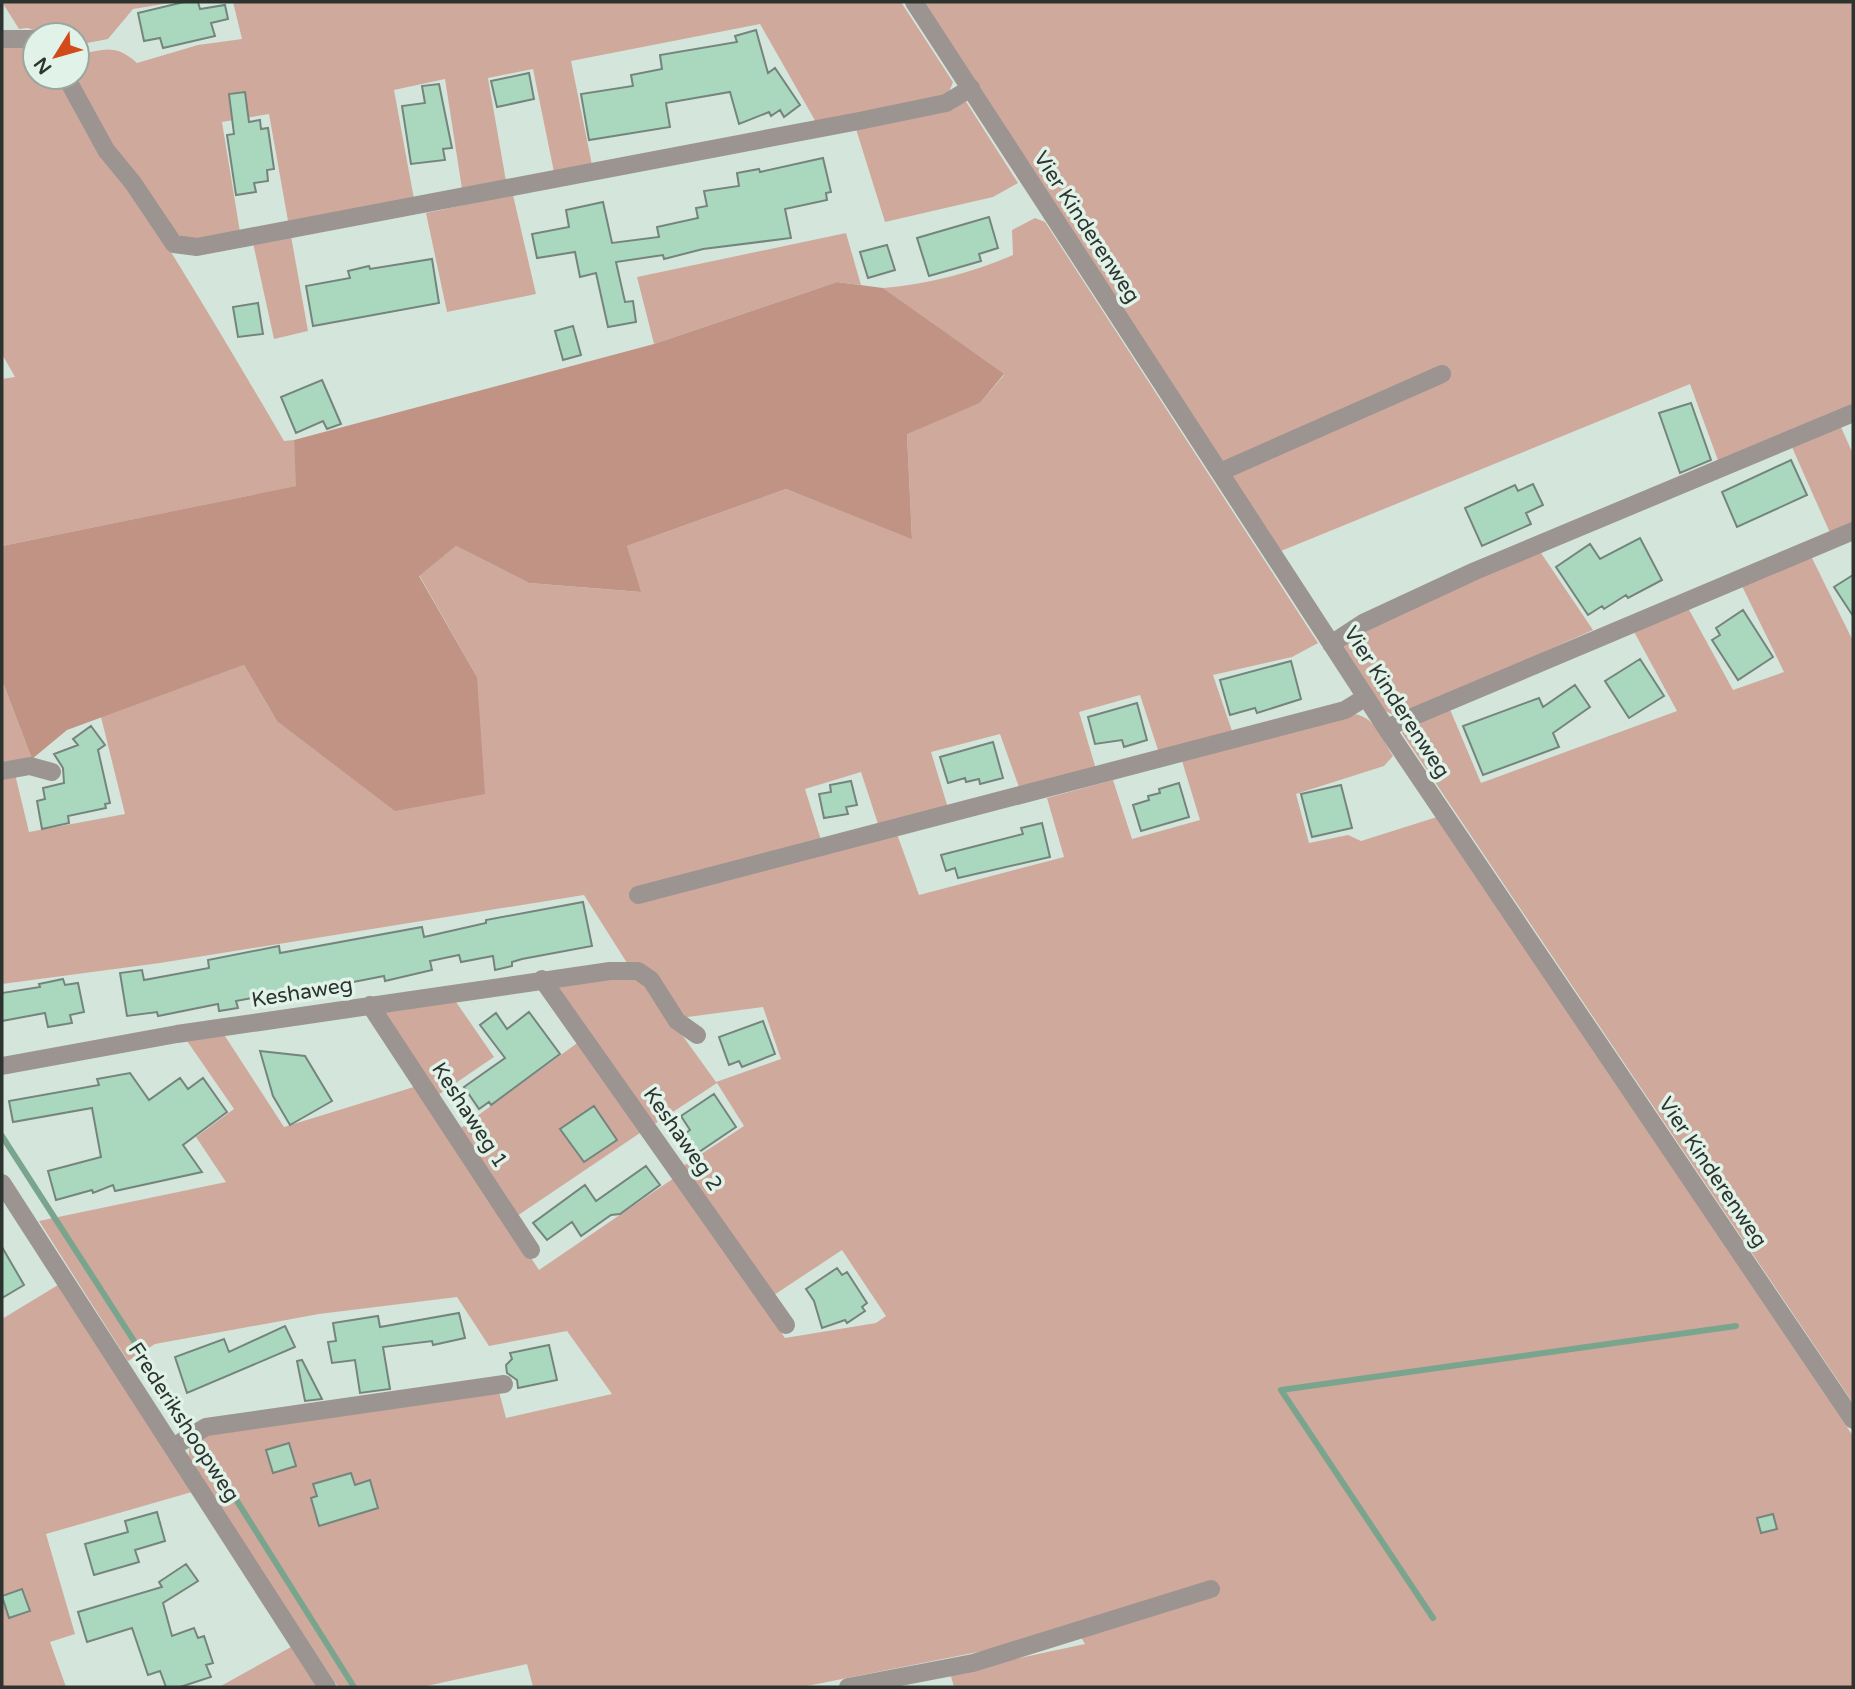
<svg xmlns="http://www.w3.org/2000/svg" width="1855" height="1689" viewBox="0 0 1855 1689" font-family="'Varela Round',sans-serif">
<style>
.green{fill:#d0a99d}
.forest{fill:#c09385}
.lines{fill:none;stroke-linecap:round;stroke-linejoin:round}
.stream{stroke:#79a58e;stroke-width:6}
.building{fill:#aad8bf;stroke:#75857d;stroke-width:2}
.minor{stroke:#9c9491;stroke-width:18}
.labels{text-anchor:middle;stroke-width:7;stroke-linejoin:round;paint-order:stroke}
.street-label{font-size:21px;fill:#2d3430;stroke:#e1f3e9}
</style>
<rect width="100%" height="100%" fill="#d4e6dc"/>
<path class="green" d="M2 2H176L133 9 108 39 77 45V35H44L28 28 19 29Z
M233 2H901L953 82 948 95 817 124 760 24 571 61 592 165 554 172 533 69 488 78 506 181 462 189 445 79 394 90 414 199 288 221 269 114 222 122 240 232C226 235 206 242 192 241 160 239 88 107 73 77H77V55C105 50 114 43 137 63L198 45 242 39Z
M923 2H1853V407L1719 463 1690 384 1281 551Z
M2 44 35 45V77H61C138 197 212 317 284 441L294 440 297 486 2 546V379L15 377 2 354Z
M965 100 1018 183 993 197 885 222 856 129Z
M513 195 536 294 447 312 426 213Z
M1035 218 1045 222 1318 643 1292 657 1213 675 1232 731 1159 753 1140 695 1079 712 1096 769 1020 790 1000 734 931 752 948 808 879 827 861 772 805 789 821 840 897 834 919 895 1064 857 1047 798 1113 780 1132 839 1200 820 1182 761 1351 714C1374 714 1382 739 1393 756L1384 766 1296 794 1309 843 1348 835 1361 841 1437 817 1853 1436V1687H954L950 1673 1085 1644 1078 1632 802 1687H533L527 1664 422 1687H338L188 1458 190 1445 205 1435 498 1388 506 1418 612 1394 567 1331 489 1346 457 1297 319 1314 155 1344 128 1361 39 1221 226 1182 196 1137 234 1109 185 1038 223 1033 284 1127 417 1086 539 1270 674 1178 785 1338 876 1323 886 1316 842 1250 774 1295 683 1166 744 1126 717 1083 653 1125 551 982 641 978 716 1082 781 1059 763 1007 680 1018 627 963 584 895 160 963 2 984V776L15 774 29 832 125 814 101 717 244 665 277 721 477 677 419 575 456 546 529 583 640 592 627 546 786 489 912 538 907 433 980 403 1004 375 883 288C929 284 971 273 1013 255L1012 230Z
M846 233 861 285 837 282 654 344 637 277Z
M291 236 308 331 274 339 253 243Z
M1840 425 1853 454V526L1831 535 1791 445Z
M1539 550 1593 630 1398 717 1385 711 1343 645 1346 640Z
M1811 556 1853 641V1403L1402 733 1406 724 1449 707 1481 783 1677 711 1632 628 1687 606 1733 690 1784 672 1741 584Z
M2 680 32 759 2 764Z
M454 999 494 1057 438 1095 379 1010Z
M580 1041 643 1131 517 1216 458 1130Z
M58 1285 192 1492 46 1534 75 1634 50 1642 66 1687H2V1319Z
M291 1647 317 1687H219Z"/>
<path class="forest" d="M837 282 883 288 1004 374 980 403 907 434 912 539 786 489 627 546 641 592 529 583 456 546 419 576 477 677 485 794 395 811 277 721 244 665 67 730 32 759 2 680V546L296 486 294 440 654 344Z"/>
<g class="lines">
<path class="stream" d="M2 1136 172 1400
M203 1447 354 1687
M1433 1618 1281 1390 1736 1326"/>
</g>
<path class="building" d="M184 2H198L200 9 225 5 228 19 211 23 215 36 163 48 160 38 144 41 138 13Z
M756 30 768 73 775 68 800 105 784 117 780 110 771 116 769 112 739 124 730 92 666 103 670 127 589 140 581 94 633 86 631 75 662 69 660 55 737 42 735 36Z
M529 73 534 99 497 107 491 81Z
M439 84 452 148 443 149 445 160 411 164 402 106 425 103 422 86Z
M245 92 249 122 260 120 261 129 268 128 274 169 267 170 268 181 254 183 256 192 236 195 227 135 234 134 229 94Z
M823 158 831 192 826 193 827 200 785 209 791 238 703 249 664 259 663 255 616 262 625 302 633 301 636 322 608 327 596 273 580 277 575 252 537 258 532 234 569 227 566 210 603 202 612 243 659 237 657 227 698 218 696 208 707 206 704 191 739 186 737 173 759 169 760 172Z
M989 217 998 248 979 254 981 261 929 276 917 238Z
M887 245 895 270 868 278 860 252Z
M432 259 439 303 313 326 306 286 350 278 348 271 369 266 370 269Z
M258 303 263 334 238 337 233 307Z
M573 326 581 355 563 360 555 331Z
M322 380 341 424 327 429 323 421 296 433 281 397Z
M1691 403 1711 460 1680 473 1659 413Z
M1791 460 1807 495 1737 527 1722 492Z
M1533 484 1543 505 1526 513 1531 524 1482 546 1465 508 1515 485 1518 491Z
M1640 538 1662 580 1628 598 1626 595 1604 609 1602 606 1588 615 1556 567 1590 544 1600 559Z
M1853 575V616L1834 587Z
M1743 610 1773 657 1738 680 1712 640 1720 635 1716 628Z
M1640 659 1664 696 1629 718 1605 681Z
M1291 661 1301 699 1257 713 1255 708 1230 715 1220 680Z
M1575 685 1590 707 1553 733 1559 747 1483 775 1463 726 1539 698 1543 707Z
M1137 703 1147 740 1124 747 1122 740 1095 744 1088 717Z
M91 726 105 745 98 750 110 803 105 804 106 808 68 816 69 823 42 829 37 801 45 799 43 788 64 783 63 768 54 754 78 745 73 739Z
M993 742 1003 778 980 784 979 779 966 782 965 778 948 783 940 757Z
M851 781 857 805 846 807 848 814 824 818 819 794 831 792 830 785Z
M1179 783 1189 817 1141 831 1133 805 1149 800 1148 796 1160 793 1159 789Z
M1341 785 1352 828 1312 837 1301 794Z
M1042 823 1050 857 958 878 955 868 946 871 941 855 1023 834 1021 828Z
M583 902 592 946 522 959 512 962V966L495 970 493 956 461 962 459 955 430 961 432 970 385 981 384 976 348 983V987L330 990 329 984 236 1001 238 1008 219 1011 218 1004 158 1016 157 1012 127 1016 120 973 142 970 144 980 209 968 208 960 279 946 280 953 422 927 424 937 486 923V920Z
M63 979 65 985 78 983 84 1012 70 1015 72 1023 48 1027 45 1013 2 1021V993L40 987 39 984Z
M529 1012 560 1054 491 1105 489 1102 479 1109 464 1087 505 1058 480 1025 496 1013 507 1029Z
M763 1021 775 1054 742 1067 739 1061 729 1065 719 1037Z
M260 1051 305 1056 332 1101 290 1125 273 1096Z
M130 1073 149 1100 180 1078 188 1089 203 1078 227 1112 183 1145 202 1172 115 1191 113 1185 93 1193 92 1190 56 1200 48 1171 101 1157 92 1108 13 1122 9 1101 99 1085 97 1079Z
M714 1094 736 1127 696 1154 683 1135 690 1130 681 1116Z
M594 1106 617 1140 584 1162 560 1129Z
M646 1166 660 1185 620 1214 611 1215 581 1236 572 1222 547 1240 533 1223 585 1185 596 1201Z
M2 1247 24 1285 2 1298Z
M837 1268 842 1275 847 1272 867 1303 862 1307 865 1311 847 1323 845 1320 822 1328 814 1301 806 1289Z
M459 1313 465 1338 433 1345 432 1341 383 1347 390 1389 360 1393 355 1360 332 1363 328 1342 336 1341 333 1323 378 1316 380 1327Z
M285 1326 295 1347 187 1393 175 1357 224 1339 229 1352Z
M549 1345 557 1380 518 1388 517 1380 507 1373 506 1365 512 1359 510 1353Z
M302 1360 322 1399 305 1401 297 1361Z
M289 1443 296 1466 273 1473 266 1450Z
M351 1473 355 1485 370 1480 378 1508 319 1526 311 1498 317 1496 313 1484Z
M157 1512 165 1541 135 1550 139 1562 94 1575 85 1544 128 1532 125 1521Z
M1773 1514 1777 1529 1761 1533 1757 1518Z
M186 1564 198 1581 163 1603 172 1636 194 1628 198 1638 204 1636 213 1663 206 1665 211 1677 180 1687H166L160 1671 148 1675 132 1628 87 1642 78 1612 162 1587 159 1582Z
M22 1589 30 1611 9 1618 2 1596Z"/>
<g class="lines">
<path class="minor" d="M914 2 1386 728 1853 1420
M2 39H35
M66 77 106 150 133 183 174 244 197 247 859 121 946 103 971 88
M1220 472 1442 374
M1331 644 1363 623 1475 571 1853 413
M1386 728 1853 531
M2 771 30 766 52 772
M638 895 1345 710 1366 697
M542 979 786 1325
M370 1005 531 1250
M2 1066 177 1034 610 971H638L651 980 677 1021 697 1035
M2 1183 327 1687
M173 1447 206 1427 504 1384
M848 1687 973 1663 1211 1589"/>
</g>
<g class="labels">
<g class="street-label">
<text transform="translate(1087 227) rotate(57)" y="7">Vier Kinderenweg</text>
<text transform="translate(1397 702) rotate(57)" y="7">Vier Kinderenweg</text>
<text transform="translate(302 992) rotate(-9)" y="7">Keshaweg</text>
<text transform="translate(470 1115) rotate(57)" y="7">Keshaweg 1</text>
<text transform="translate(683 1139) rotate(55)" y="7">Keshaweg 2</text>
<text transform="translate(1713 1172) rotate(56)" y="7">Vier Kinderenweg</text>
<text transform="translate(184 1422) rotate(57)" y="7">Frederikshoopweg</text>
</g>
</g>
<rect width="1855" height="1689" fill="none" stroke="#2d3430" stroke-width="7"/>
<g transform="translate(56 56) rotate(233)"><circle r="33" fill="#e1f3e9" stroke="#99a79f" stroke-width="2"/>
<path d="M0-5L12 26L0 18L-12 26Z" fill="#d24a19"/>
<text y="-10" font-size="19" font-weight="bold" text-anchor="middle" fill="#2d3430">N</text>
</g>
</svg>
